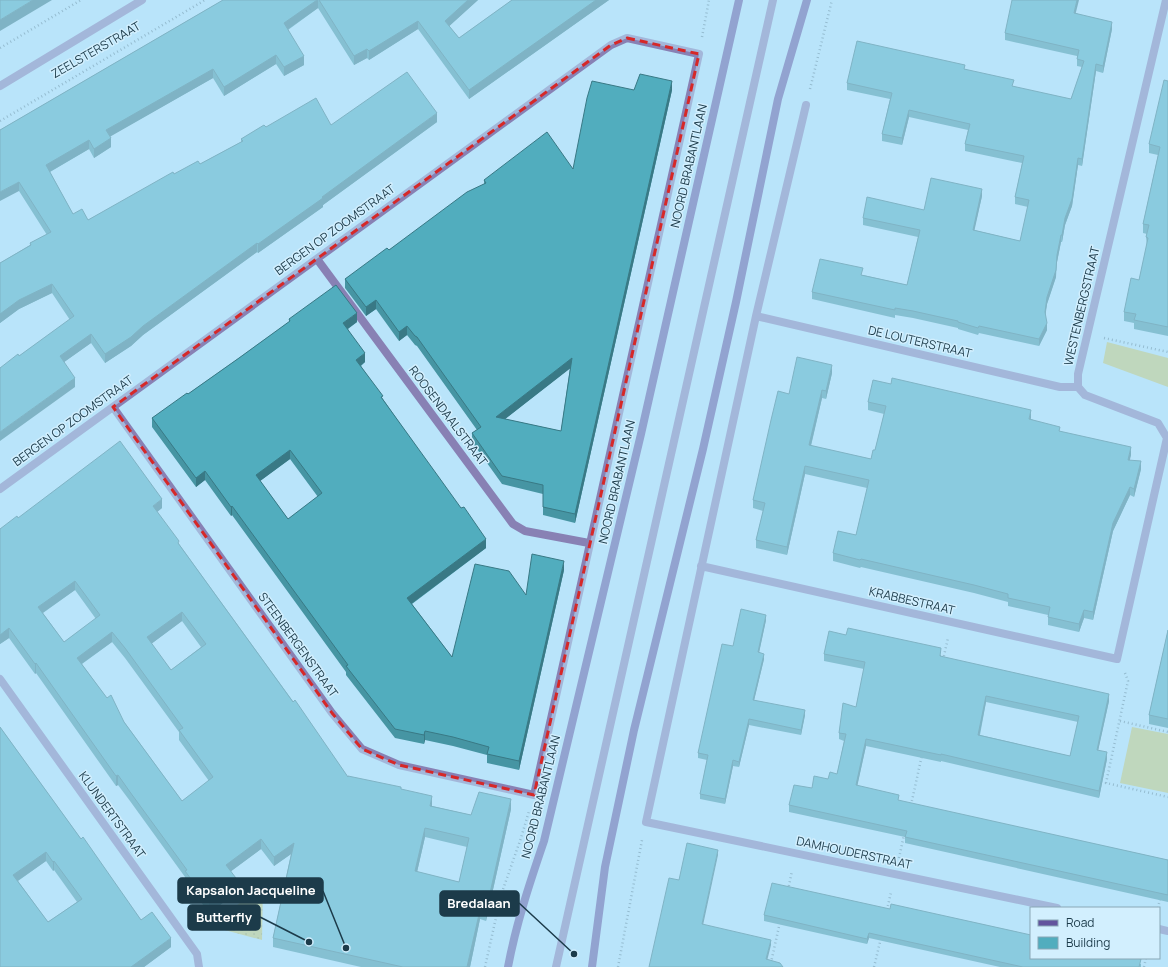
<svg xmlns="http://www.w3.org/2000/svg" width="1168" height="967" viewBox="0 0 1168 967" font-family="Manrope,sans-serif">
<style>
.grass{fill:#c5c874}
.park{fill:url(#park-dots)}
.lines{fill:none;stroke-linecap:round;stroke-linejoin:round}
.path{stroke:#688d9f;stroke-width:2.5;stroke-dasharray:1 3;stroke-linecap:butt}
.lane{stroke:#8881b4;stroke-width:8}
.street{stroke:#8881b4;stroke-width:8}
.secondary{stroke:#62549d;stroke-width:8}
.wall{fill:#4695a3;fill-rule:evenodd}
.shaded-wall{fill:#397985}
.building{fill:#51adbe;stroke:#397985;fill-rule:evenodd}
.marked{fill:none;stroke:#d62828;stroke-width:3;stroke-dasharray:8 5;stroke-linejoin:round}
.labels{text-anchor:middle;stroke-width:3;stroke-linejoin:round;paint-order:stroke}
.street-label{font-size:12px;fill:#1c3b4a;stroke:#d2effe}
.leader{fill:none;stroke:#1c3b4a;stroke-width:1.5}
.callout-dot{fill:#1c3b4a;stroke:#d2effe;stroke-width:1.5}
.callout{fill:#1c3b4a;stroke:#1c3b4a;stroke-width:1.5}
.callout-label{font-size:13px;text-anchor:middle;font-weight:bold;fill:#fff}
</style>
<defs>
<pattern id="park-dots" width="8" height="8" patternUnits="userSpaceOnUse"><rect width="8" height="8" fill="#c5c874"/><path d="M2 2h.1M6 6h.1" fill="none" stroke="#9fa461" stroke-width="1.8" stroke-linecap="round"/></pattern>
</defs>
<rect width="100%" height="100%" fill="#b9e4fa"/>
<path class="grass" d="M1107 342 1168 358V387L1103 363Z
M1132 727 1168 734V793L1120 783Z"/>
<path class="park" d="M263 885 262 940 210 926Z"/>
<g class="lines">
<path class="path" d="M702 37 709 0
M0 48 81 0
M810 89 832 0
M0 121 205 0
M1104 338 1168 352
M943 660 948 638
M1125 673 1128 681 1106 783 1168 797
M1120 721 1168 732
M911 805 922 755
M899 858 904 835
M788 890 792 871
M1158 908 1160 899
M887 910 891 892
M485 967 501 895 521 838 529 811
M618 967 642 840
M770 967 780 922
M874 967 881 938
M1144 967 1146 958"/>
<path class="lane" d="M556 967 773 0"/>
<path class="street" d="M0 86 142 0
M806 105 756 316 646 822 1057 908
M317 259 513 524 525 531 589 543
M756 316 1060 387H1078
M0 489 611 45 627 38 699 54 534 795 399 765 362 749 332 713 113 407
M701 566 1117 659 1167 438 1158 423 1085 395 1078 387V374L1166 0
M0 679 197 954 199 967
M1159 929 1168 931"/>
<path class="secondary" d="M508 967C516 924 530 882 544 841L641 434 739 0
M592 967 605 867 634 730 703 449 736 302 778 99 807 0"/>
</g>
<path class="wall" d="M223 0H478L449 26 459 38 512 0H609L469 99 418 29 369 60 367 58 354 65 318 8 288 30 304 65 284 76 276 64 224 96 213 78 110 136 111 147 94 158 89 149 50 172 73 214 88 220 174 174 200 164 241 142V139L266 127 437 122 323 205V207L258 253 257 252 143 335 131 346 105 363 91 343 64 362 75 387 19 356 70 320 52 293 19 309 0 323V263L30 245V243L47 235 19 191 0 130Z
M1076 13 1112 29 1103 73 1096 71 1082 166 1078 165 1072 206 1065 225 1062 242H1061L1057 262 1056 277 1047 304 1045 315 1047 330 1039 346 979 333 978 335 958 329V328L913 318 895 315V318L812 299V292L863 275 907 285 918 237 863 225V218L924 210 982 196 974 230 1020 241 1028 207 1015 204V197L1022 163 965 151V144L968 130 909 117 902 145 882 141V134L890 99 847 90V83L965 69 1014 87 1071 99 1082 67 1077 66V56L1005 40V33Z
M1168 81V336L1134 329V323L1124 321V312L1139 280 1147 246 1146 237 1147 234 1143 233V224L1158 155 1149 153V144Z
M634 90H672L575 523 543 515V494L502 484 472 442V433L477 430 417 346 415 345 407 335 399 341 376 309 366 316 345 288V279L389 250 484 184V180L573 169ZM570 368 561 431 505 419Z
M289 319 357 322 348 329 365 362 361 366 383 399 486 548 412 604 452 657 526 595 564 570 519 770 487 763V755L453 746 425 740 424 744 395 738 346 675V672L232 515 231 516 205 480 196 487 152 427V418L188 394 239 358 289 322ZM290 459 318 497 288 519 260 481Z
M832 373 826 399 822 398 811 446 871 459 875 450 884 414 868 410V402L1031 419 1060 431 1131 455 1129 460 1141 469 1134 497 1130 495 1113 531 1093 620 1084 618 1079 632 1048 625V615L1008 606V602L974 593 861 567 860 568 833 561V553L856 535 867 488 805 474 787 555 756 548V540L763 511 753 508V500L789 394Z
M162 508 157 512 179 544 348 777 401 789 432 806 471 815 511 809 486 921 480 919 470 967H361L273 947V938L291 854 274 866 261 849 231 871 239 891 209 913 185 880V877L130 801 118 785 116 786 36 673 35 674 9 638 0 644 18 518ZM75 590 96 619 64 642 43 613ZM182 621 201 647 171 670 151 644ZM112 642 125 658 179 732V740L209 781 182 801 82 664ZM425 837 467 847 459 882 417 872Z
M766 620 759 653 764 659 754 700 805 715 801 735 749 725 739 767 733 766 725 804 700 799V794L707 760 698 758V753L733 646Z
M1168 630V728L1149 724V715Z
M846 635 941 655V657L1109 701 1098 750 1107 759 1099 798 941 761V762L866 746 857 786 899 801 1168 860V902L905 843V837L789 812V805L812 788 837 774 844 741 839 739V733L856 707 864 669 824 661V654ZM986 702 1078 722 1070 756 980 735Z
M0 727 81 839 141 920 171 947 144 967H0ZM46 861 53 871 54 870 77 902 48 922 18 881Z
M890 909 1141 964V967H1000L869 938 867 944 764 921V915Z"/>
<path class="shaded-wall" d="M33 0H52L0 31V20Z
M317 0H318V8L284 32V23Z
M468 0H478L445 30V21Z
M596 0H609L469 99V90Z
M1077 0H1079L1074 20V13Z
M418 21V29L369 60V51Z
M1112 22V29L1103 73V66Z
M367 49V58L354 65V56Z
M276 55V64L224 96V87Z
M304 56V65L284 76V67Z
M1096 64V71L1082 166V159Z
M213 69V78L106 139V130Z
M672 81V90L575 523V514Z
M909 110V117L902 145V138Z
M437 113V122L323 205V207L258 253V244L322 197Z
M111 138V147L94 158V149Z
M89 140V149L46 174V165Z
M1078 158V165L1072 206 1065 225 1062 242V235L1065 218Z
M19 182V191L0 201V192Z
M982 189V196L973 237V230Z
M1061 235V242L1057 262V255Z
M257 243V252L143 335 131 346 105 363V354L143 326Z
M1056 270V277L1047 304 1045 319V312L1047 297Z
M52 284V293L19 309 0 323V314L19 300Z
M376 300V309L366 316V307Z
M357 313V322L343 332V323Z
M1047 323V330L1039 346V339Z
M407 326V335L399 341V332Z
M91 334V343L60 365V356Z
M365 353V362L356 369V360Z
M572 358V367L496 426V417Z
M832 365V373L826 399V391Z
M75 378V387L0 441V432Z
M822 390V398L809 453V445Z
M1031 410V418L1029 427V419Z
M1131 447V455L1128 468V460Z
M290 450V459L256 484V475Z
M1141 461V469L1134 497V489Z
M805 466V474L787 555V547Z
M205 471V480L196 487V478Z
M1130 487V495L1113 531 1093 620V612L1113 523Z
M162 499V508L153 515V506Z
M232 506V515L231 516V507Z
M486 539V548L407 607V598Z
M564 561V570L519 770V761Z
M75 581V590L38 616V607Z
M1084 610V618L1079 632V624Z
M182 612V621L147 647V637Z
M766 615V620L758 657V652Z
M9 628V638L0 644V635Z
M112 632V642L77 667V658Z
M764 654V659L753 705V700Z
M36 663V673L35 674V664Z
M1109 694V701L1097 756V750Z
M986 696V702L978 742V735Z
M805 710V715L801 735V730Z
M749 719V725L739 767V762Z
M425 731V740L424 744V735Z
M866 739V746L856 792V785Z
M1107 752V759L1099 798V791Z
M733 760V766L725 804V799Z
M118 775V785L116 786V776Z
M432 796V806L430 815V806Z
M511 799V809L486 921V911Z
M425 828V837L415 881V871Z
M261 839V849L226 875V865Z
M294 843V852L274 866V857Z
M718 850V855L702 930V924Z
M46 852V861L13 884V875Z
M54 861V870L53 871V862Z
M239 882V891L209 913V903Z
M480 910V919L470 967H467Z
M869 933V938L867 944V939Z
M171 938V947L144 967H131Z
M771 940V945L766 965V959Z"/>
<path class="building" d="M0 0H33L0 20Z
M223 0H317L284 23 304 56 284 67 276 55 224 87 213 69 106 130 111 138 94 149 89 140 46 165 73 214 82 209 88 220 173 172 174 174 198 161 200 164 243 141 241 139 264 125 266 127 316 98 331 125 407 72 437 113 322 197 323 198 258 244 257 243 143 326 131 337 105 354 91 334 60 356 75 378 0 432V368L18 354 19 356 74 316 52 284 19 300 0 314V263L31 245 30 243 51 232 19 182 0 192V130Z
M319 0H468L445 21 459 38 512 0H596L469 90 418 21 369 51 367 49 354 56Z
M1012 0H1077L1074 13 1112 22 1103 66 1096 64 1082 159 1078 158 1072 199 1065 218 1062 235H1061L1057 255 1056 270 1047 297 1045 312 1047 323 1039 339 979 326 978 328 958 322V321L913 311 895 308V310L812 292 820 259 863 268 861 275 907 285 920 230 863 218 867 197 924 210 931 178 982 189 973 230 1020 241 1029 200 1015 197 1024 156 965 144 970 124 909 110 902 138 882 134 892 93 847 83 857 41 965 65 964 69 1014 80 1012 86 1071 99 1084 61 1077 59 1079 50 1005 33Z
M640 74 672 81 575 514 543 507V485L502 476 472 433 481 427 417 337 415 336 407 326 399 332 376 300 366 307 345 279 387 248 389 250 467 192 486 183 484 180 547 132 573 169 587 98 592 81 634 90ZM572 358 561 431 496 417Z
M1164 80 1168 81V327L1134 320 1136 314 1124 312 1131 278 1139 280 1148 238 1146 237 1149 225 1143 224 1160 147 1149 144Z
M336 285 357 313 343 323 365 353 356 360 383 396 381 397 438 476 461 508 464 507 486 539 407 598 452 657 475 564 509 571 526 595 532 554 564 561 519 761 487 754 489 747 453 737 425 731 424 735 395 729 346 666 348 665 232 506 231 507 205 471 196 478 152 418 187 393 188 394 239 358 290 321 289 319ZM290 450 322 493 288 519 256 475Z
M797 357 832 365 826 391 822 390 809 445 871 459 873 450H875L886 406 868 402 873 380 891 384 892 378 1031 410 1029 419 1060 427 1059 431 1131 447 1128 460 1141 461 1134 489 1130 487 1113 523 1093 612 1084 610 1079 624 1048 617 1050 607 1008 598V594L974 585 861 559 860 560 833 553 838 531 856 535 869 480 805 466 787 547 756 540 765 503 753 500 771 420 778 391 789 394Z
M120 441 162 499 153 506 179 541 178 543 293 702 295 700 348 777V776L401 787V789L432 796 430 806 471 815 479 792 511 799 486 911 480 910 467 967H403L273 938 294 843 274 857 261 839 226 865 239 882 209 903 185 871 187 870 130 792 118 775 116 776 36 663 35 664 9 628 0 635V529L17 516 18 518ZM75 581 100 615 64 642 38 607ZM182 612 206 644 171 670 147 637ZM112 632 125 648 183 728 179 730 213 777 182 801 124 722 111 695 107 698 77 658ZM425 828 469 838 459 882 415 871Z
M741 609 766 615 758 652 764 654 753 700 805 710 801 730 749 719 739 762 733 760 725 799 700 794 708 755 698 753 722 644 733 646Z
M848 628 941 648 940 656 1109 694 1097 750 1107 752 1099 791 941 754V755L866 739 856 785 899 795 898 800 1168 860V895L905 837 907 831 789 805 794 785 812 788 814 776 828 779 830 772 837 774 846 734 839 733 843 703 856 707 865 662 824 654 829 631 846 635ZM986 696 1079 716 1070 756 978 735Z
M1168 630V719L1149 715Z
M0 727 81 839 83 837 141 920 152 912 171 938 131 967H0ZM46 852 53 862 54 861 82 899 48 922 13 875Z
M687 843 718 850 702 924 771 940 766 959 780 963 783 967H649L669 878 679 880Z
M772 883 890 909 891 904 1031 935V958H1136L1141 959 1139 967H1023L869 933 867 939 764 915Z"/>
<path d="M0 0H1168V967H0ZM627 38 699 54 534 795 399 765 362 749 332 713 113 407 611 45Z" fill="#b9e4fa" fill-opacity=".55" fill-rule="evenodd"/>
<path class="marked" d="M627 38 699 54 534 795 399 765 362 749 332 713 113 407 611 45Z"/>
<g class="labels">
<g class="street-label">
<text transform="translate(96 50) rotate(-30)" y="4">ZEELSTERSTRAAT</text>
<text transform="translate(689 166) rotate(-77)" y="4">NOORD BRABANTLAAN</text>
<text transform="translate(335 230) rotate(-36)" y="4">BERGEN OP ZOOMSTRAAT</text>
<text transform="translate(1082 306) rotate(-77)" y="4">WESTENBERGSTRAAT</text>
<text transform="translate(920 342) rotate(13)" y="4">DE LOUTERSTRAAT</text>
<text transform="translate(448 416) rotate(53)" y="4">ROOSENDAALSTRAAT</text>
<text transform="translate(73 421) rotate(-36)" y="4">BERGEN OP ZOOMSTRAAT</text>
<text transform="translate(617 482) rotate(-77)" y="4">NOORD BRABANTLAAN</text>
<text transform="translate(912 601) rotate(13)" y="4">KRABBESTRAAT</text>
<text transform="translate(298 645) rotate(54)" y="4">STEENBERGENSTRAAT</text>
<text transform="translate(541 797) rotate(-76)" y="4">NOORD BRABANTLAAN</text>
<text transform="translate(112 815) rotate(54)" y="4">KLUNDERTSTRAAT</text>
<text transform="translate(854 853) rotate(12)" y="4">DAMHOUDERSTRAAT</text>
</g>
</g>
<path class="leader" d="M346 948L323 891M574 954L519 903M309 942L260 917"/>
<g class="callout-dot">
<circle cx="346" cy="948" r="4"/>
<circle cx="574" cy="954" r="4"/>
<circle cx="309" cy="942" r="4"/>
</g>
<g class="callout">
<rect x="178" y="878" width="145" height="25" rx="4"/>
<rect x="440" y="891" width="79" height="25" rx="4"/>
<rect x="188" y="905" width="72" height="25" rx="4"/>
</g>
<g class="callout-label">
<text x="251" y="895">Kapsalon Jacqueline</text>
<text x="479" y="908">Bredalaan</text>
<text x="224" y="922">Butterfly</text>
</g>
<rect x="1030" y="907" width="130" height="52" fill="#d2effe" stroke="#89a7b6"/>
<rect x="1038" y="920" width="20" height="6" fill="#62549d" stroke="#89a7b6"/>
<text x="1066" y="927" font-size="12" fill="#1c3b4a">Road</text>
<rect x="1038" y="937" width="20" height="12" fill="#51adbe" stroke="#89a7b6"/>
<text x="1066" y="947" font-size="12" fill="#1c3b4a">Building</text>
</svg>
